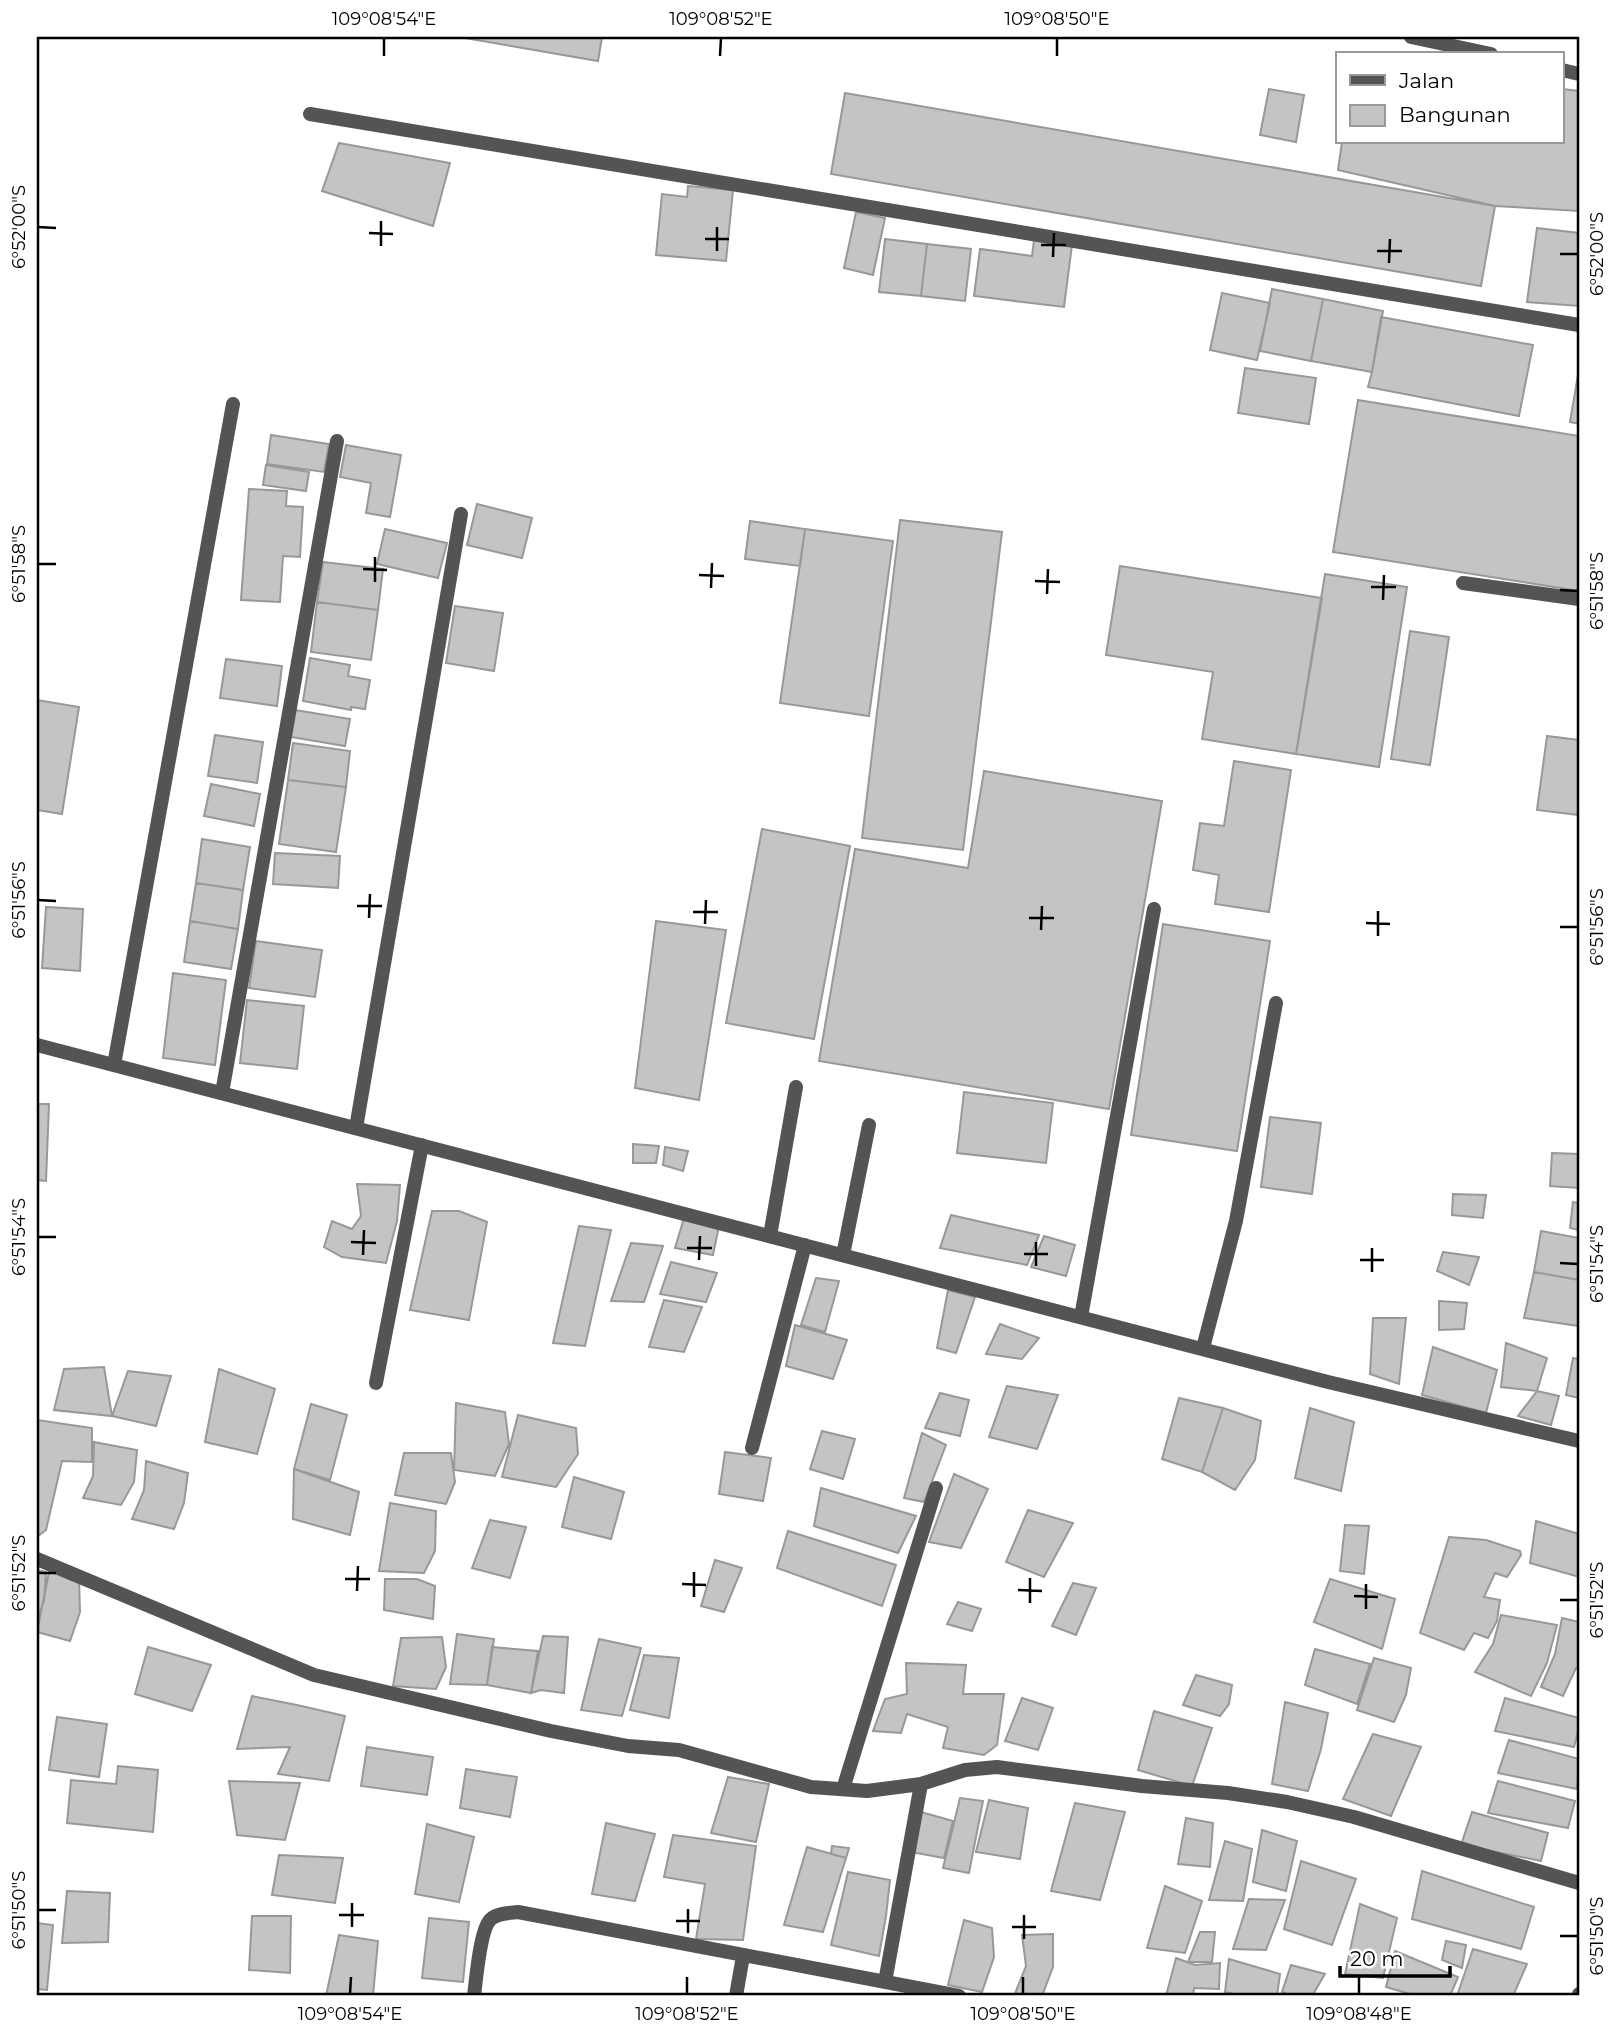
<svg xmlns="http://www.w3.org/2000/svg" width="1616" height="2033" viewBox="0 0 1616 2033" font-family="Montserrat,sans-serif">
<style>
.building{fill:#c4c4c4;stroke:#989898;stroke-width:2}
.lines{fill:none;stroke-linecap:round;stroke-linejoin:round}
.lane{stroke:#545454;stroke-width:14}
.street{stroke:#545454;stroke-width:14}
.ticks{fill:none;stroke:#000;stroke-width:2.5}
.neatline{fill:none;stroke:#000;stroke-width:2.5}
.ticks-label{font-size:18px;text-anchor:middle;fill:#000}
</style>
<rect width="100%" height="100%" fill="#fff"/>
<path class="building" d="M459 37H602L598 61Z
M1269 89 1304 95 1296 142 1260 135Z
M1562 89 1579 91V211L1495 206 1338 170 1342 142H1562Z
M845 93 1495 206 1481 286 831 174Z
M339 143 450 163 433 226 322 191Z
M688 186 733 190 726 261 656 255 662 194 687 197Z
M856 212 885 218 873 275 844 268Z
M1537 228 1579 233V306L1527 302Z
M885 239 927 244 921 296 879 292Z
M1034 240 1072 245 1064 307 974 296 980 249 1032 256Z
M927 244 971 249 965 301 921 296Z
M1272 289 1323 299 1311 361 1260 351Z
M1222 293 1270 303 1257 360 1210 350Z
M1323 299 1383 311 1372 372 1311 361Z
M1381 317 1533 345 1519 416 1368 387 1372 372Z
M1245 368 1316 378 1309 424 1238 413Z
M1579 369V424L1570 422Z
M1358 400 1579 436V591L1333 552Z
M271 435 329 444 324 472 267 464Z
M346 445 401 455 390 517 366 513 371 483 340 477Z
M266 465 309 472 306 491 263 485Z
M249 489 287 491 286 506 303 507 300 557 283 556 280 602 241 600Z
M477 504 532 518 522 558 467 545Z
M900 520 1002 532 963 850 862 838Z
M750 521 805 529 800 566 745 559Z
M385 529 447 543 438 578 377 564Z
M805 529 893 541 869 716 780 703Z
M323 562 383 569 378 610 317 602Z
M1120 566 1322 598 1296 754 1202 739 1213 672 1106 655Z
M1325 574 1407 587 1379 767 1296 754Z
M317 602 378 610 371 660 311 652Z
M455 606 503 613 494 671 446 663Z
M1410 631 1449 637 1430 765 1391 759Z
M310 658 350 665 348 676 370 680 365 709 351 707V710L303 701Z
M226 659 282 666 277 706 220 698Z
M37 700 79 707 62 814 37 810Z
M295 710 350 719 345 746 291 737Z
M215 735 263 742 257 783 208 776Z
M1547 736 1579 740V815L1537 810Z
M293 743 350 751 346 787 288 780Z
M1234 761 1291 770 1269 912 1215 904 1219 875 1193 870 1200 823 1224 826Z
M984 771 1162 801 1109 1109 819 1061 855 849 968 868Z
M288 780 346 787 336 852 279 844Z
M211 784 260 794 254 826 204 816Z
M762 829 850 846 814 1039 726 1023Z
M202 839 250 847 243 890 196 883Z
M275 853 340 856 338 888 273 884Z
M196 883 243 890 238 929 190 921Z
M46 907 83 909 80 971 42 968Z
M190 921 238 929 231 969 184 962Z
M656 921 726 930 699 1100 635 1088Z
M1163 924 1270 941 1237 1151 1131 1135Z
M256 941 322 950 315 997 249 988Z
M173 973 226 980 215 1065 163 1058Z
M247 1000 304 1006 297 1069 240 1063Z
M964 1092 1053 1103 1046 1163 957 1153Z
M37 1104H49L46 1181 37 1180Z
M1270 1117 1321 1123 1312 1194 1261 1187Z
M633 1144 659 1146 656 1163H633Z
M665 1147 688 1151 683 1171 663 1165Z
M1552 1153 1579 1154V1188L1550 1186Z
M357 1184 400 1185 397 1221 386 1263 342 1257 324 1247 332 1221 352 1229 361 1216Z
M1453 1194 1486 1195 1483 1218 1452 1215Z
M1573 1202 1579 1203V1230L1570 1228Z
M432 1211H459L487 1222 469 1320 410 1310Z
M951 1215 1039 1235 1027 1265 940 1248Z
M684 1218 719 1226 713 1255 675 1248Z
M579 1226 611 1230 585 1346 553 1343Z
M1541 1231 1579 1238V1280L1534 1272Z
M1044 1236 1075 1245 1066 1276 1031 1267Z
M631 1243 663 1246 644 1302 611 1301Z
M1443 1252 1479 1257 1469 1285 1437 1271Z
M671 1262 717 1273 706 1302 660 1294Z
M1534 1272 1579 1280V1326L1524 1318Z
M816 1278 839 1281 825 1332 801 1325Z
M948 1290 975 1297 956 1353 937 1348Z
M664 1300 702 1307 684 1352 649 1347Z
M1439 1301 1467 1303 1464 1329 1439 1330Z
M1373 1318H1406L1399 1384 1370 1374Z
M1000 1324 1039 1338 1022 1359 986 1354Z
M795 1325 847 1340 833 1379 786 1366Z
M1506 1343 1547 1358 1537 1391 1501 1387Z
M1433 1347 1497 1370 1486 1413 1422 1395Z
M1573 1358 1579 1359V1398L1566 1395Z
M104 1367 112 1416 54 1410 64 1369Z
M219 1369 275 1389 257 1454 205 1442Z
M128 1371 171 1376 156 1426 112 1416Z
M1007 1386 1058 1395 1037 1449 989 1437Z
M1537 1391 1559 1396 1551 1425 1518 1416Z
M940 1393 969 1400 960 1436 925 1428Z
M1179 1398 1223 1408 1202 1472 1162 1459Z
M456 1403 505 1412 509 1444 495 1476 454 1470Z
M311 1404 347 1415 330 1480 294 1469Z
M1223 1408 1261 1421 1255 1460 1235 1490 1202 1472Z
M1310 1408 1354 1422 1341 1491 1295 1478Z
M518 1415 576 1428 578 1454 556 1487 502 1477Z
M37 1420 92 1428V1462L62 1461 46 1530 37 1537Z
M822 1431 855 1439 843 1479 810 1469Z
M922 1433 946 1445 924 1502 904 1498Z
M94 1442 137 1450 134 1482 121 1505 83 1498 93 1476Z
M725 1452 771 1458 763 1501 719 1494Z
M404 1453H451L455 1482 446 1504 395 1495Z
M146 1461 188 1473 184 1503 174 1529 132 1519 144 1490Z
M294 1469 359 1492 350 1535 293 1519Z
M954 1474 988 1489 961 1548 929 1542Z
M574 1477 624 1492 611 1539 562 1527Z
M821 1488 916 1516 898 1553 814 1526Z
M390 1503 436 1511 435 1551 424 1573 379 1571Z
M1028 1510 1073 1523 1044 1577 1006 1562Z
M490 1520 526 1527 510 1578 472 1568Z
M1536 1521 1579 1534V1577L1530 1563Z
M1345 1525 1369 1526 1364 1574 1340 1571Z
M788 1531 896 1565 882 1606 777 1568Z
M1449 1537 1486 1540 1520 1551 1521 1555 1507 1577 1495 1573 1484 1597 1500 1600 1497 1621 1488 1638 1474 1633 1464 1650 1420 1633Z
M715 1560 742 1568 724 1612 701 1606Z
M37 1570 46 1572 44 1601 37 1620Z
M49 1572 79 1578 80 1612 70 1641 37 1632Z
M385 1579H417L435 1586 433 1619 384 1610Z
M1330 1579 1395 1599 1382 1649 1314 1622Z
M1073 1583 1096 1588 1076 1635 1052 1626Z
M958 1602 981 1609 972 1631 947 1624Z
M1501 1615 1557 1625 1547 1663 1531 1696 1475 1672 1493 1644Z
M1562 1618 1579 1622V1669L1576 1668 1563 1696 1541 1687 1555 1654Z
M457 1634 494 1639 487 1685 450 1684Z
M543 1636 568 1637 564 1693 541 1690 531 1693Z
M442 1637 446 1667 436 1689 393 1686 401 1638Z
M599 1639 641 1648 622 1716 581 1710Z
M148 1647 211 1665 192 1711 135 1694Z
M492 1647 538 1651 531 1693 487 1685Z
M1315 1649 1370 1664 1357 1704 1305 1685Z
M644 1655 679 1658 669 1718 630 1710Z
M1374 1658 1411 1668 1406 1695 1394 1722 1357 1710Z
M906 1663 966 1665 963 1694H1004L997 1745 984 1755 943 1748 948 1727 907 1714 901 1733 873 1731 885 1699 907 1694Z
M1196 1675 1232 1685 1229 1704 1220 1716 1183 1705Z
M252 1696 297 1705 345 1716 329 1781 278 1774 290 1747 237 1749Z
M1022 1698 1053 1708 1038 1750 1005 1741Z
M1505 1698 1579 1718V1728L1574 1747 1495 1731Z
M1285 1702 1328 1713 1321 1749 1308 1791 1272 1784Z
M1154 1711 1212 1728 1192 1786 1138 1770Z
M57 1717 107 1724 99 1777 49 1770Z
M1373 1734 1421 1747 1391 1816 1343 1799Z
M1509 1740 1579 1759 1577 1789 1498 1773Z
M367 1747 433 1757 427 1795 361 1786Z
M118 1766 158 1770 153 1832 67 1823 71 1780 116 1784Z
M466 1769 517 1777 510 1817 460 1808Z
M728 1777 769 1784 756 1842 711 1833Z
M229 1781 300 1783 285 1840 237 1835Z
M1498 1781 1575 1801 1568 1828 1488 1813Z
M960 1798 983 1801 969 1873 943 1868Z
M989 1800 1028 1808 1020 1859 976 1852Z
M1075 1803 1125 1812 1100 1900 1051 1891Z
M921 1812 953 1821 944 1858 911 1852Z
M1472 1812 1548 1833 1541 1861 1461 1845Z
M1186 1818 1213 1823 1210 1867 1178 1864Z
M606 1823 655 1834 635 1901 592 1894Z
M427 1824 474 1837 459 1902 415 1894Z
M1262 1830 1297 1841 1286 1891 1253 1882Z
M673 1835 756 1846 743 1940 696 1939 705 1884 664 1877Z
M1225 1841 1252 1849 1243 1901 1209 1900Z
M832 1846 849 1848 846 1858 831 1854Z
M807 1847 846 1858 823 1932 784 1925Z
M279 1855 343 1858 335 1903 272 1895Z
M1301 1861 1356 1879 1332 1945 1284 1929Z
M1422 1871 1534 1907 1521 1949 1412 1919Z
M848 1872 890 1880 886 1916 879 1956 831 1945Z
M1165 1886 1202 1901 1185 1953 1147 1948Z
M67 1891 110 1893 108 1942 62 1943Z
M1249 1899 1285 1900 1266 1950 1233 1949Z
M1360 1904 1397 1918 1383 1978 1345 1974Z
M252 1916H291L290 1973 249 1970Z
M429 1918 469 1922 463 1982 422 1978Z
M964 1920 992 1928 994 1957 982 1992 948 1985Z
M37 1923 53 1925 47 1990 37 1989Z
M1200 1932H1215L1212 1962H1188Z
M1053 1934V1967L1042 1996H1014L1026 1966 1022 1935Z
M339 1935 378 1941 373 1996H326Z
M1446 1941 1466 1945 1462 1968 1442 1960Z
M1473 1949 1527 1964 1513 1996H1457Z
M1395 1951 1458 1977 1450 1996H1417L1386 1987Z
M1176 1958 1195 1965 1220 1963 1219 1989 1194 1988 1193 1996H1166Z
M1229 1959 1280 1974 1277 1996H1241L1225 1992Z
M1291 1965 1325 1974 1312 1996H1292L1282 1992Z"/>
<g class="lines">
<path class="lane" d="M1411 37 1491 54
M1562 70 1579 74
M310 114 1579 325
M1463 583 1579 599
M770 1236 796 1087
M843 1255 869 1125
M1081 1317 1154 909
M1203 1348 1236 1221 1276 1003"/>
<path class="street" d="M37 1045 1328 1382 1579 1441
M114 1065 233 404
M222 1093 337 441
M356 1128 461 514
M376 1383 422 1145
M752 1448 805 1245
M37 1559 314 1675 551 1731 628 1746 679 1750 811 1787 867 1791 921 1784 965 1770 997 1767 1142 1786 1228 1793 1287 1802 1354 1817 1579 1883
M843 1789 936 1488
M885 1982 921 1784
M474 1996C476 1981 480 1928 491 1919 498 1913 510 1913 518 1912L959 1996
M736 1996 743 1956
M1579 1996V1994"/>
</g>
<path class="ticks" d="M384 56V38M720 56 721 38M1057 56V38M38 227 56 228M369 233 393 234M705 239H729M1041 245H1066M381 246V221M717 251V227M1377 251H1402M1560 254H1578M1053 257 1054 233M1389 263 1390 239M38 564H56M363 569 387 570M699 575 724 576M1035 581 1060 582M375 582V557M1371 587H1396M711 588 712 563M1560 590 1578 591M1047 594 1048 569M1383 600 1384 575M38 900 56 901M357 906H382M693 912H718M369 918 370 894M1029 918H1054M1366 923 1390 924M705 924 706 900M1560 927H1578M1041 930 1042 906M1378 936V911M38 1237H56M351 1242 376 1243M687 1248H712M1024 1254H1048M363 1255 364 1230M699 1260 700 1236M1360 1260H1384M1560 1263 1578 1264M1036 1266V1242M1372 1272V1248M38 1573H56M345 1579H370M682 1584 706 1585M1018 1590 1042 1591M357 1591 358 1566M1354 1596 1378 1597M694 1597V1572M1560 1600H1578M1030 1603V1578M1366 1609V1584M38 1910H56M339 1915H364M676 1921H700M352 1927V1903M1012 1927H1036M688 1933V1909M1560 1936H1578M1024 1939V1915M350 1994 351 1977M687 1994V1977M1023 1994V1977M1359 1994V1977"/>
<rect width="1616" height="2033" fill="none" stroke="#ffffff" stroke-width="77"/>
<rect x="1336" y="52" width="228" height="91" fill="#ffffff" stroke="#999999" stroke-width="2"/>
<rect x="1350" y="75" width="35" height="10" fill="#545454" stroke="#999999" stroke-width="2"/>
<text x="1399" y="88" font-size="21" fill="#000000">Jalan</text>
<rect x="1350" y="105" width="35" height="21" fill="#c4c4c4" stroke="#999999" stroke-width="2"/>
<text x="1399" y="122" font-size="21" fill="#000000">Bangunan</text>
<path d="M1340 1966v10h110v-10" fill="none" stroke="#000000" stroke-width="3.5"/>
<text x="1350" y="1966" font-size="21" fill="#000000" stroke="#ffffff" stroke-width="5" paint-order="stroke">20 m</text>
<rect x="38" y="38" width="1540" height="1956" class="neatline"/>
<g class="ticks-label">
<text x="384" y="25">109°08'54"E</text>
<text x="721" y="25">109°08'52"E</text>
<text x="1057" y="25">109°08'50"E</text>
<text transform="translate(19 227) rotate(-90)" y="6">6°52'00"S</text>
<text transform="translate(1597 254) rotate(-90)" y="6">6°52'00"S</text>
<text transform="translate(19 564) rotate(-90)" y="6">6°51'58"S</text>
<text transform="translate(1597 591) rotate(-90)" y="6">6°51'58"S</text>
<text transform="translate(19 900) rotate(-90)" y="6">6°51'56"S</text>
<text transform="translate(1597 927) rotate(-90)" y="6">6°51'56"S</text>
<text transform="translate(19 1237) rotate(-90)" y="6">6°51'54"S</text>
<text transform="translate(1597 1264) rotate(-90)" y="6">6°51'54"S</text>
<text transform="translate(19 1573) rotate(-90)" y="6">6°51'52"S</text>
<text transform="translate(1597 1600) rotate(-90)" y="6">6°51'52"S</text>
<text transform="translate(19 1910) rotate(-90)" y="6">6°51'50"S</text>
<text transform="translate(1597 1936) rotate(-90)" y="6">6°51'50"S</text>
<text x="350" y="2020">109°08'54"E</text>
<text x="687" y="2020">109°08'52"E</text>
<text x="1023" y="2020">109°08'50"E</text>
<text x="1359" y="2020">109°08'48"E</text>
</g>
</svg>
